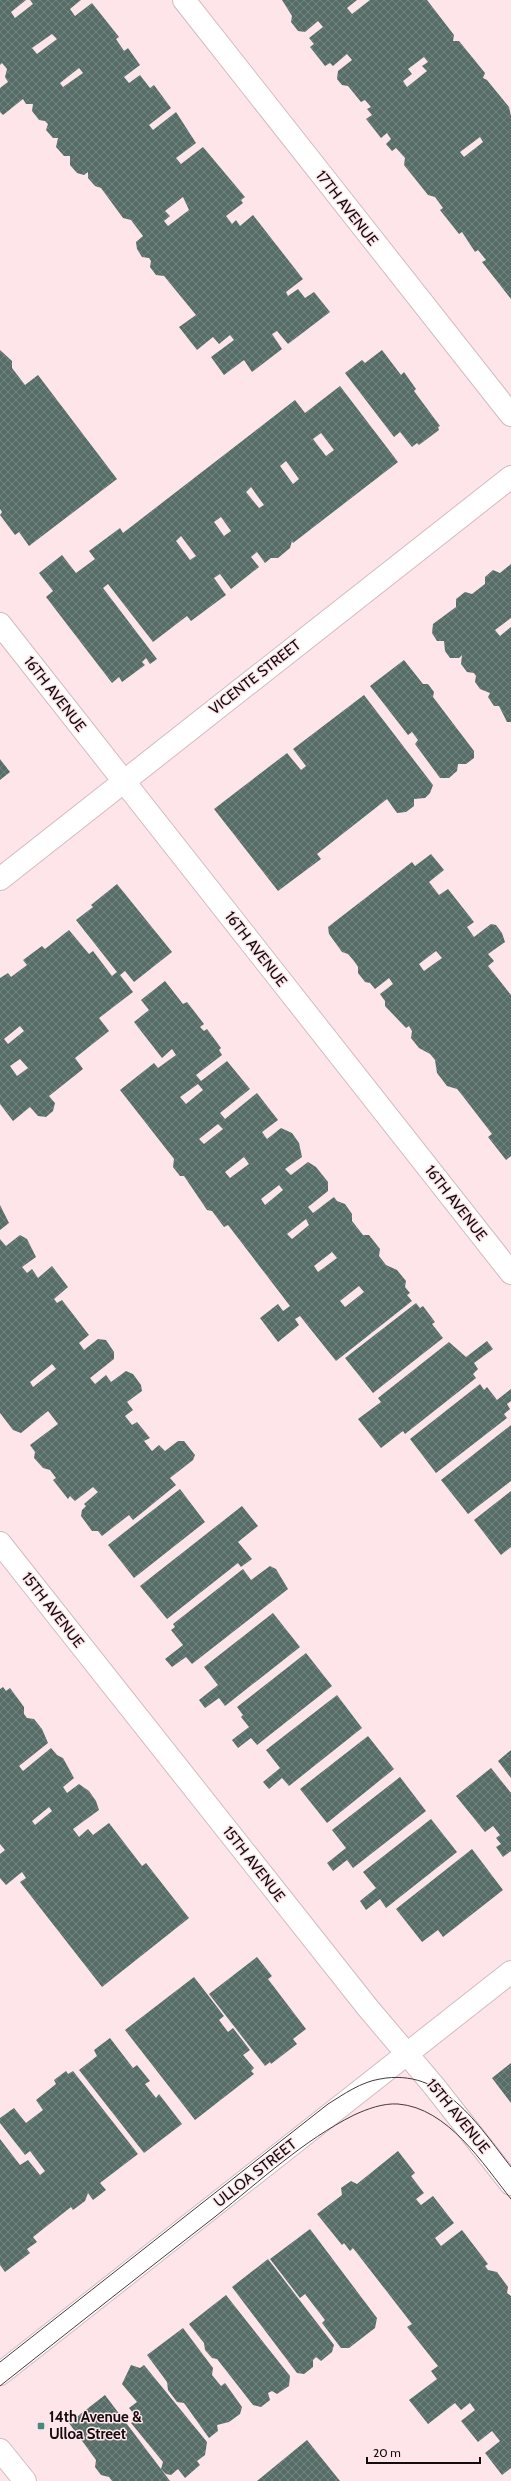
<svg xmlns="http://www.w3.org/2000/svg" width="511" height="2481" viewBox="0 0 511 2481" font-family="Cabin,sans-serif">
<style>
.building{fill:url(#building-cross-hatch);fill-rule:evenodd}
.lines{fill:none;stroke-linecap:round;stroke-linejoin:round}
.street-casing{stroke:#d3bbc1;stroke-width:24}
.secondary-casing{stroke:#d3bbc1;stroke-width:24}
.street{stroke:#fff;stroke-width:22}
.secondary{stroke:#fff;stroke-width:22}
.tram{stroke:#45393c;stroke-width:1}
.poi-dot{fill:#468a7e;stroke:#fee5ea;stroke-width:1.5}
.labels{text-anchor:middle;stroke-width:3;stroke-linejoin:round;paint-order:stroke}
.street-label{font-size:15px;fill:#130b0d;stroke:#fee5ea}
.poi-label{font-size:15px;font-weight:bold;fill:#130b0d;stroke:#fee5ea;text-anchor:start}
</style>
<defs>
<pattern id="building-cross-hatch" width="8" height="8" patternUnits="userSpaceOnUse"><rect width="8" height="8" fill="#566d68"/><path d="M0 0l8 8M0 8l8-8" fill="none" stroke="#73837f"/></pattern>
</defs>
<rect width="100%" height="100%" fill="#fee5ea"/>
<path class="building" d="M0 0H26L11 12 15 18 33 4 30 0H81L70 9 75 16 92 3 119 37 116 39 124 51 128 48 140 65 124 77 129 83 140 75 150 88 154 85 171 108 149 125 153 130 176 112 196 143 176 158 181 164 203 147 245 197 241 200 243 203 226 216 232 224 236 220 240 226 253 215 303 279 286 292 288 296 298 289 305 298 314 292 330 312 288 344 277 331 272 334 282 349 252 372 244 360 224 375 211 357 234 340 230 335 219 344 213 337 197 350 179 327 196 315 164 276 156 275 150 267 151 261 149 258 142 257 137 249 136 242 143 236 131 220 123 218 101 188 95 186 88 178V172L84 175 77 173 70 165V156H64L56 147 58 138H53L46 130 48 124 45 121 39 120 32 111 33 104H26L23 99 3 115 0 112V88L8 82 5 77 7 69 2 63 0 65ZM52 34 57 39 37 54 32 48ZM79 68 83 73 63 87 60 83ZM183 197 189 210 168 226 164 221 170 216 165 211Z
M282 0H357L347 8 352 14 370 0H427L454 35 453 41H459L485 73 483 78 487 80 509 107 511 116V299L482 262 486 260 478 250 475 252 462 232 459 234 440 210 443 208 435 197 428 195 404 165 405 158 396 148 392 151 386 144 391 139 387 133 381 138 366 119 372 115 367 109 371 107 365 100 361 102 348 86 342 85 337 79 338 71 352 60 347 54 333 66 330 63 325 66 310 47 314 44 309 38 323 27 318 21 305 32 298 31 291 22 292 16ZM424 57 428 62 422 66 427 71 407 87 403 81 412 74 408 69ZM480 137 483 142 464 157 460 152Z
M0 350 12 361V368L25 385 38 375 117 479 29 546 19 532 15 535 0 515 2 512 0 509Z
M382 350 401 375 404 372 416 389 414 391 440 426 438 427 439 430 419 445 417 443 412 447 400 432 394 437 345 373 362 360 365 363Z
M340 386 398 462 293 543 292 541 290 548 278 558H271L265 563 257 552 251 557 259 567 231 589 220 574 214 578 226 595 191 621 187 616 153 642 108 584 103 588 157 659 150 664 146 658 142 662 145 665 122 682 119 677 112 683 46 597 53 591 39 573 62 555 76 573 95 559 89 551 120 528 123 533 295 400 305 413ZM321 433 334 450 326 456 313 439ZM286 461 299 479 293 484 280 466ZM251 487 264 505 259 508 246 492ZM221 517 231 531 224 536 214 522ZM181 536 196 556 190 560 176 541Z
M511 564V618L495 630 500 636 511 627V722H507L499 706H494L488 697 490 693 480 689 475 682 476 676 474 673 467 672 461 664 462 655 459 658H450L445 651 444 641H437L432 633 433 624 456 607V599L465 592 472 594 485 584V577L493 570 500 573Z
M404 660 423 684H428L434 692 433 697 474 751V758L466 764H458L457 771 449 778H440L415 744 418 740 412 732 408 735 370 686Z
M364 695 433 785 430 793 425 798 414 799V806L406 812 397 813 387 799 317 854 321 859 278 891 214 809 287 753 301 770 306 766 293 749Z
M0 759 10 772 0 780Z
M431 854 444 870 429 882 439 895 448 889 474 922 467 927 474 937 491 924 496 925 502 933 505 942 488 954 494 961 488 966 511 995V1156L506 1160 488 1137 492 1134 462 1095 457 1089 447 1086 437 1073 435 1060 430 1054 419 1048 411 1038 412 1031 409 1026 406 1028 385 1006V1001L380 994 393 984 389 978 375 989 370 983 365 982 358 973V967L354 961 348 954 342 952 329 934 328 927 412 862 415 866ZM436 951 442 958 424 971 419 964Z
M117 884 172 952 134 982 125 971 120 975 133 992 99 1018 109 1031 75 1058 83 1069 49 1096 55 1103 53 1111 46 1117 38 1116 30 1107 13 1121 0 1104V978L8 973 11 977 27 965 23 960 42 946 45 949 69 930 89 954 93 951 112 976 117 972 76 920 93 907 91 905ZM20 1026 24 1031 8 1044 4 1039ZM20 1059 28 1068 17 1076 10 1066Z
M165 981 183 1004 187 1002 204 1024 200 1027 204 1031 207 1029 221 1048 219 1050 222 1055 196 1075 201 1081 227 1061 250 1089 220 1113 225 1119 257 1093 278 1120 262 1132 267 1139 281 1128 292 1133 299 1143 302 1157 285 1169 291 1175 308 1162 316 1167 328 1182V1191L308 1207 313 1213 334 1197 337 1201 345 1204 352 1214V1221L363 1235H369L380 1249 379 1256 386 1265 397 1270 406 1281 405 1287 410 1293 407 1295 412 1301 336 1361 300 1316 295 1319 299 1325 278 1342 260 1318 278 1304 283 1311 290 1306 228 1225 224 1227 212 1211 207 1210 184 1176H180L173 1167 174 1159 120 1090 154 1063 158 1068 176 1055 172 1049 162 1058 134 1022 149 1010 141 1000ZM198 1084 203 1090 186 1104 180 1097ZM218 1124 223 1129 204 1144 199 1139ZM244 1157 249 1164 230 1178 225 1172ZM279 1185 283 1190 265 1205 261 1199ZM306 1219 309 1225 292 1239 287 1234ZM332 1252 337 1258 318 1272 314 1266ZM359 1286 364 1292 345 1307 340 1301Z
M0 1205 9 1223 0 1230Z
M20 1235 27 1239 36 1257 22 1267 27 1273 32 1269 38 1278 52 1266 68 1287 54 1299 57 1303 62 1300 89 1335 79 1343 84 1350 98 1339 106 1340 114 1352V1359L90 1378 95 1384 106 1375 111 1382 126 1371 133 1374 141 1385 142 1391 127 1402 133 1410 125 1416 132 1425 137 1422 150 1438 144 1441 152 1451 159 1445 165 1451 178 1441H184L195 1455 193 1460 170 1478 176 1485 133 1520 129 1515 102 1536 98 1531H92L81 1516 82 1510 86 1506 84 1504 98 1492 93 1487 75 1501 70 1496 68 1499 53 1480 56 1478 50 1470 43 1468 34 1458 35 1452 30 1445 58 1424 48 1411 21 1433 13 1430 0 1413V1239L6 1246ZM52 1364 56 1369 33 1387 30 1382Z
M416 1303 420 1308 423 1306 435 1322 432 1324 443 1338 373 1393 345 1358Z
M487 1341 493 1349 474 1363 478 1369 473 1374 476 1378 405 1434 403 1431 381 1448 358 1419 381 1402 378 1398 449 1342 466 1357Z
M480 1384 484 1390 487 1387 497 1400 511 1389V1401L507 1404 510 1409 504 1414 507 1418 436 1473 410 1439Z
M511 1425V1481L468 1514 441 1480Z
M180 1489 205 1522 134 1578 108 1545Z
M511 1491V1547L501 1555 474 1520Z
M242 1506 258 1526 238 1542 252 1559 241 1567 238 1563 167 1619 140 1586Z
M270 1566 276 1569 288 1589 192 1664 186 1657 172 1667 165 1659 183 1645 171 1630 175 1627 173 1624 243 1569 251 1580Z
M273 1613 300 1647 225 1706 219 1698 205 1708 199 1700 218 1685 204 1667Z
M306 1653 332 1686 257 1745 251 1738 238 1748 232 1740 249 1727 241 1717 243 1715 237 1707Z
M3 1687 6 1691 10 1688 24 1707V1714L27 1718 34 1719 42 1729 48 1743 19 1766 23 1771 51 1748 57 1755 63 1758 74 1778 63 1787 67 1793 79 1784 89 1791 96 1801 99 1810 73 1829 79 1837 88 1829 93 1835 109 1823 142 1866 146 1863 189 1918 102 1987 20 1882 26 1878 22 1872 6 1885 0 1878V1854L5 1850 0 1844V1689ZM49 1807 52 1811 35 1825 32 1821Z
M337 1695 362 1728 289 1786 282 1778 269 1789 263 1782 280 1768 266 1750Z
M368 1736 394 1769 327 1823 300 1789Z
M511 1750V1778L498 1761Z
M491 1768 511 1793V1851L503 1857 496 1847 501 1844 496 1838 500 1835 493 1826 485 1832 456 1796Z
M400 1777 426 1811 353 1868 347 1860 333 1871 327 1863 346 1848 332 1830Z
M431 1819 457 1852 386 1908 380 1899 366 1910 360 1901 376 1888 363 1872Z
M472 1849 503 1890 443 1937 438 1930 422 1942 396 1909Z
M257 1957 272 1976 268 1979 306 2029 293 2039 297 2044 271 2064 270 2062 265 2066 209 1994Z
M194 1977 224 2016 219 2020 228 2032 233 2028 250 2050 243 2055 254 2068 251 2071 254 2074 195 2120 125 2030Z
M110 2038 133 2068 137 2065 150 2081 145 2084 156 2098 159 2094 182 2124 144 2153 79 2070 97 2056 94 2050Z
M511 2063V2103L492 2078Z
M66 2071 68 2074 73 2071 138 2154 100 2183 106 2190 93 2200 88 2193 85 2201 73 2210 71 2207 33 2237 37 2242 27 2249 30 2253 5 2272 0 2265V2139L20 2165 28 2160 40 2175 45 2171 30 2151 25 2155 0 2123V2118L14 2108 26 2123 43 2110 36 2100 56 2084 54 2080Z
M398 2151 415 2173 411 2176 424 2193 416 2199 421 2205 433 2196 454 2223 435 2238 441 2246 462 2230 488 2264 485 2266 488 2270 497 2272 508 2287 507 2293 511 2296V2468L502 2475 485 2453 500 2441 492 2431 478 2442 461 2421 475 2410 470 2403 461 2410 455 2403 428 2424 409 2400 437 2379 431 2371 438 2366 407 2327 412 2324 353 2248 350 2251 344 2243 342 2245 317 2214 342 2195 341 2188 351 2181 357 2184Z
M310 2229 377 2318 375 2328 349 2348H341L322 2323 325 2320 305 2294 300 2298 270 2259Z
M268 2259 334 2345 332 2352 321 2361 316 2357 313 2360V2367L304 2374 297 2373 232 2287Z
M226 2295 290 2376 289 2386 277 2394 272 2391 268 2393 270 2400 261 2407 253 2405 217 2359 212 2358 205 2350 204 2343 189 2324Z
M183 2328 213 2368 212 2375 221 2386 225 2383 242 2407 240 2414 229 2422 217 2425 218 2431 209 2438 184 2403 177 2402 168 2390 167 2382 147 2355Z
M131 2365 140 2368 144 2365 207 2442 205 2455 197 2461 200 2465 185 2478 178 2469 171 2475 166 2474 161 2469 163 2462 131 2423 138 2419 129 2408 137 2402 122 2384Z
M105 2395 170 2481H112L109 2477 101 2475 95 2467 96 2460 69 2423Z
M307 2440 340 2481H257Z"/>
<g class="lines">
<defs>
<path id="street" d="M184 0 511 415
M0 624 511 1273
M0 1543 368 2008 434 2086 511 2184
M0 2374 511 1972"/>
<path id="secondary" d="M0 879 511 477
M0 2450 25 2481"/>
</defs>
<use href="#street" class="street-casing"/>
<use href="#secondary" class="secondary-casing"/>
<use href="#street" class="street"/>
<use href="#secondary" class="secondary"/>
<path class="tram" d="M0 2362 328 2104C344 2094 361 2082 380 2079 443 2067 478 2125 511 2167
M0 2386C72 2329 144 2272 216 2216 260 2181 304 2140 354 2115 367 2109 383 2103 398 2104 448 2108 483 2164 511 2199"/>
</g>
<rect class="poi-dot" x="37" y="2422" width="8" height="8" rx="2"/>
<g class="labels">
<g class="street-label">
<text transform="translate(347 208) rotate(52)" y="5">17TH AVENUE</text>
<text transform="translate(255 677) rotate(-38)" y="5">VICENTE STREET</text>
<text transform="translate(55 694) rotate(52)" y="5">16TH AVENUE</text>
<text transform="translate(256 949) rotate(52)" y="5">16TH AVENUE</text>
<text transform="translate(456 1203) rotate(52)" y="5">16TH AVENUE</text>
<text transform="translate(53 1610) rotate(52)" y="5">15TH AVENUE</text>
<text transform="translate(254 1864) rotate(52)" y="5">15TH AVENUE</text>
<text transform="translate(458 2116) rotate(51)" y="5">15TH AVENUE</text>
<text transform="translate(255 2173) rotate(-38)" y="5">ULLOA STREET</text>
</g>
<g class="poi-label">
<text x="49" y="2422">14th Avenue &amp;<tspan x="49" dy="17">Ulloa Street</tspan></text>
</g>
</g>
<path d="M367 2457v6h113v-6" fill="none" stroke="#130b0d" stroke-width="2"/>
<text x="373" y="2457" font-size="12" fill="#130b0d" stroke="#fee5ea" stroke-width="3" paint-order="stroke">20 m</text>
</svg>
